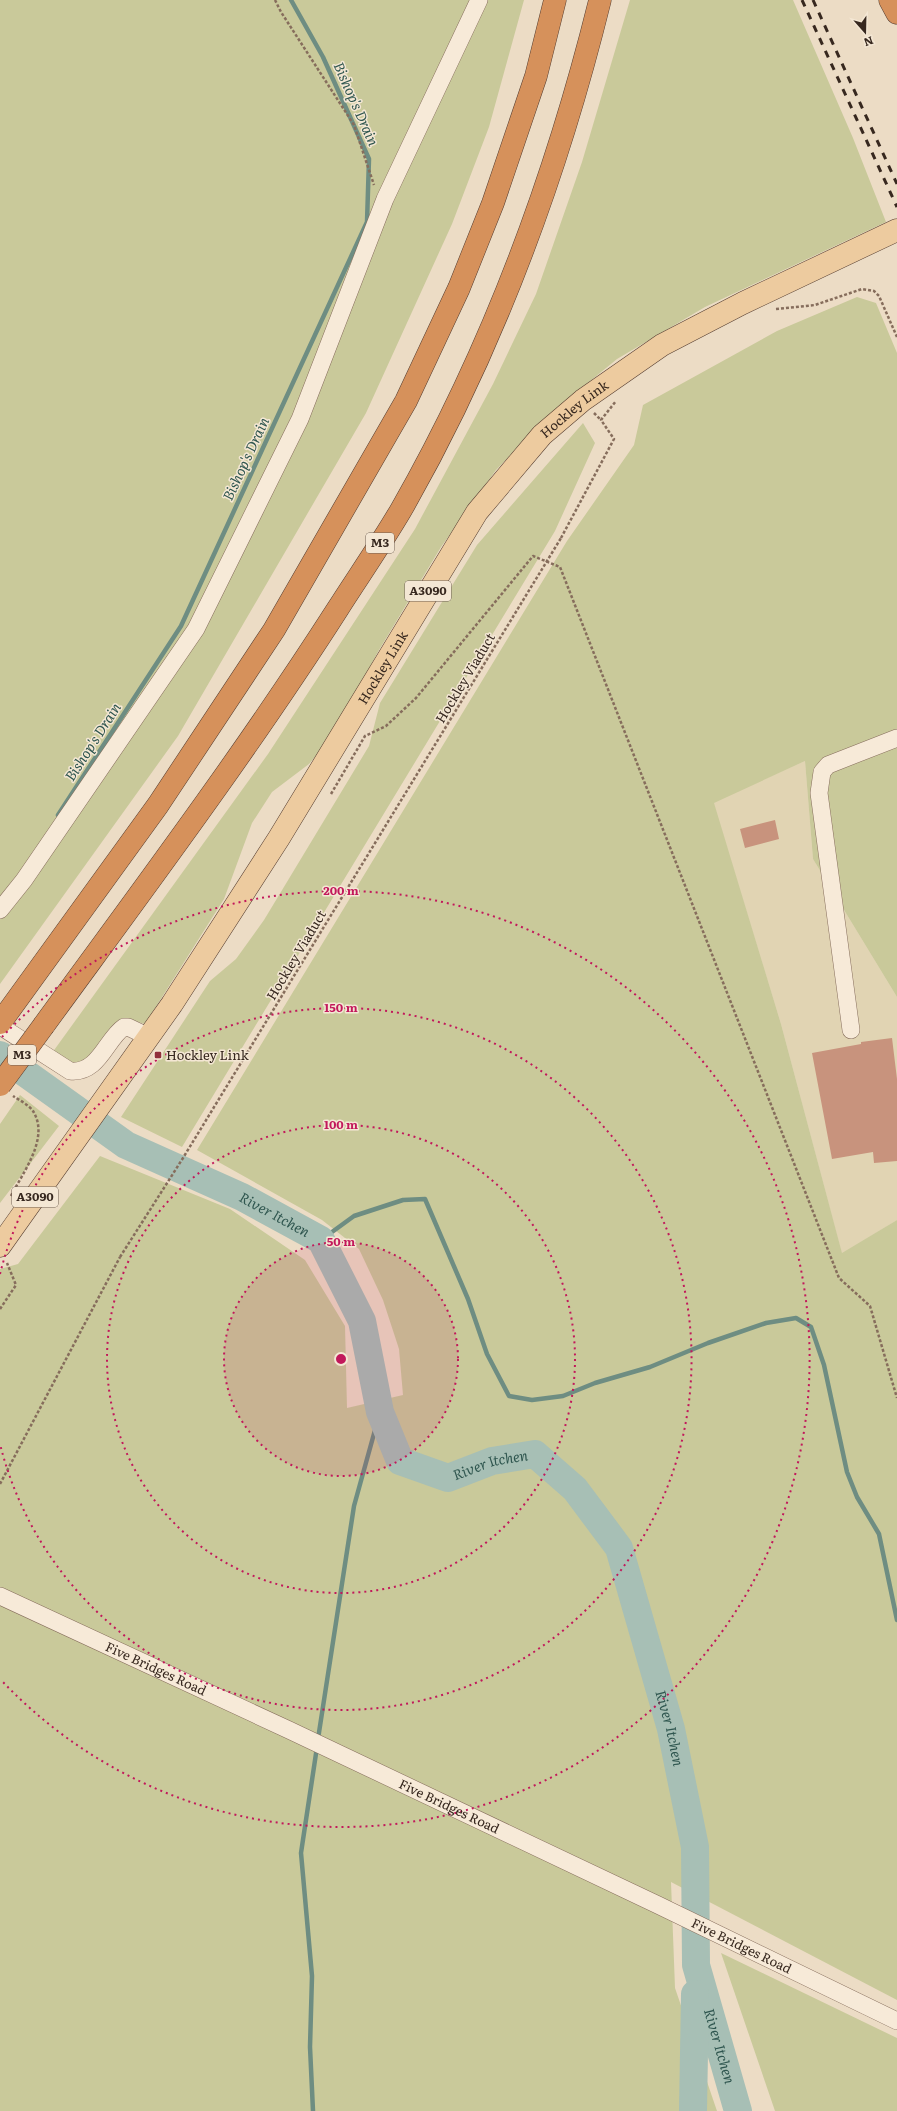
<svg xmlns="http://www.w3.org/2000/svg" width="897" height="2111" viewBox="0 0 897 2111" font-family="Literata,serif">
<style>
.farmland{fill:#e1d4b3}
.green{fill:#c9c99a}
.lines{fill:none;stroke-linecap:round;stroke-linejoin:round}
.stream{stroke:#6e8d82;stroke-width:4.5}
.river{stroke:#a7bfb5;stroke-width:28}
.building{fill:#c8937d}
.minor-casing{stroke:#866d5c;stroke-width:18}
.major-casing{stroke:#543c30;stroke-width:23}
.highway-casing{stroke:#543c30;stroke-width:23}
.path{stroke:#866d5c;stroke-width:2.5;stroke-dasharray:3 2;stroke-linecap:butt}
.minor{stroke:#f7ead8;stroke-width:17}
.major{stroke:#edcb9f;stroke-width:22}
.highway{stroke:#d6915b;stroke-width:22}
.rail{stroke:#37281f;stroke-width:3;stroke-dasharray:7 7;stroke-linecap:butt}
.highway-bridge-casing{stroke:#543c30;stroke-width:23;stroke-linecap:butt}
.path-bridge{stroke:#866d5c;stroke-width:2.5;stroke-dasharray:3 2;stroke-linecap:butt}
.highway-bridge{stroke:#d6915b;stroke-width:22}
.ring{fill:none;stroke:#c2185b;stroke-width:2;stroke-dasharray:2 4}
.poi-dot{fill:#91303c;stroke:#f4e7d4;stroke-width:1.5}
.labels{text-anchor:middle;stroke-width:3;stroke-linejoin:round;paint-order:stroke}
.shield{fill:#f4e7d4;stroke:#706155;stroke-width:1}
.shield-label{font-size:12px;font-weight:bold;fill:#37281f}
.street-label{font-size:13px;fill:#37281f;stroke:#f4e7d4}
.poi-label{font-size:13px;fill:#37281f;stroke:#f4e7d4;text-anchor:start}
.water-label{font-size:14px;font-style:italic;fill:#2f564f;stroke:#f4e7d4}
.centre{fill:#c2185b;stroke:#f4e7d4;stroke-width:2}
.ring-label{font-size:12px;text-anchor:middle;font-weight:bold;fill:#c2185b;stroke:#f4e7d4;stroke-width:3;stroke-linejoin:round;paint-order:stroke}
</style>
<rect width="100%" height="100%" fill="#ecdcc5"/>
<path class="farmland" d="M805 761 813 859 897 997V1220L842 1254 781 1024 713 802Z"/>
<path class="green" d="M0 0H524L489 127 452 224 366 413 178 736 0 984Z
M630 0H793L853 138 886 222 705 307 617 359 555 410 496 470 441 547 379 650 331 738 309 764 272 792 252 823 224 899 145 1024 124 1018C114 1030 93 1062 78 1064 68 1065 60 1058 52 1053L268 754 415 529 493 384 536 294 582 162Z
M857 297 876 303 897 353V997L813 859 805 761 714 803 781 1024 842 1253 897 1220V2000L671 1882 675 1988 717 2111H0V1269L18 1264 100 1156 230 1209 305 1260 345 1326 347 1408 403 1395 399 1349 383 1300 359 1249 322 1220 197 1150 567 541 634 445 643 405 777 331Z
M583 423 595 443 555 531 182 1147 121 1117 210 981 236 959 264 920 369 746 380 703 477 545Z
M20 1095 59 1126 0 1203V1124Z
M721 1953 897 2038V2111H775Z"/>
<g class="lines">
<path class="stream" d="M58 815 181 626 367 222 369 159 323 57 291 0
M321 1240 354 1216 403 1200 425 1199 468 1299 487 1354 509 1396 532 1400 563 1396 595 1383 650 1367 708 1343 766 1323 796 1318 811 1327 824 1365 847 1472 857 1497 879 1534 897 1620
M318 1739 354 1506 380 1412
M313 2111 310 2047 312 1976 301 1853 317 1747"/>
<g class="river">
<path id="s1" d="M0 1055 126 1145 242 1197 321 1240 362 1321 380 1412 400 1461 448 1478 492 1461 535 1454 575 1489 619 1548 671 1729 695 1847 696 1965 738 2111"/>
<path d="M693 2111 695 1994"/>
</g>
</g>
<path class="building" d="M775 820 779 839 745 848 740 829Z
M892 1038 897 1079V1161L874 1163 873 1152 832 1159 812 1053 861 1044V1042Z"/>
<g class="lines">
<defs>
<g id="minor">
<path d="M0 910 24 880 196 629 300 419 385 199 479 0"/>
<path d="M0 1026 70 1071C99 1074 106 1039 124 1027H128L149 1037"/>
<path d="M851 1030 819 793 822 772 828 765 897 738"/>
<path id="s2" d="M0 1596 289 1730 658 1905 897 2021"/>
</g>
<g id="major">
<path id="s3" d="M0 1246 172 1004 279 838 477 512 542 435 583 400 662 345 743 303 897 230"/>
</g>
<path id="highway" d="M890 0 897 13
M0 1023 158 805 274 630 406 401 459 288 493 203 536 76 555 0
M44 1025C144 888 246 752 337 610 358 577 381 544 401 510 492 351 556 178 600 0"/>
</defs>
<use href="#minor" class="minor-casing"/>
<use href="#major" class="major-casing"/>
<use href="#highway" class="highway-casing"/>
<path class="path" d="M275 0 281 12 354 125 374 185
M776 309 815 305 862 289 874 291 879 296 897 337
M594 413 601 420
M561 538 614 439 601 420 616 401
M331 794 365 736 386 726 416 698 533 556 560 567 839 1278 870 1306 897 1398
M11 1196C23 1172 50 1138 33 1111 29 1105 19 1100 13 1096
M0 1309 16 1285 7 1263
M0 1484 120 1257"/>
<use href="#minor" class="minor"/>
<use href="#major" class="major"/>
<use href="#highway" class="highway"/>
<path class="rail" d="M802 0 897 207
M813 0 897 184"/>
<defs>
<path id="highway-bridge" d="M0 1085 44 1025"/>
</defs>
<use href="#highway-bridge" class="highway-bridge-casing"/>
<path class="path-bridge" d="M120 1257 183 1158 561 538"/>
<use href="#highway-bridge" class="highway-bridge"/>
</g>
<circle cx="341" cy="1359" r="117" fill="#c2185b" fill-opacity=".12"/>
<g class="ring">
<circle cx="341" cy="1359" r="117"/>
<circle cx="341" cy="1359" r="234"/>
<path d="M0 1274A351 351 0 1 1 0 1444"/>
<path d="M2 1037A468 468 0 1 1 2 1681"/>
</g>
<rect class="poi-dot" x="154" y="1051" width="8" height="8" rx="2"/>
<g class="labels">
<g class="shield">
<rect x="366" y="533" width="28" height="20" rx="3"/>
<rect x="405" y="581" width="46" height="20" rx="3"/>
<rect x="8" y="1045" width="28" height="20" rx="3"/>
<rect x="12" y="1187" width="46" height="20" rx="3"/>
</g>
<g class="shield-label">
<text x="380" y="547">M3</text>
<text x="428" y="595">A3090</text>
<text x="22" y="1059">M3</text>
<text x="35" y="1201">A3090</text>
</g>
<g class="street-label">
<text dy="5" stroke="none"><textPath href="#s3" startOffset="1018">Hockley Link</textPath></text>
<text dy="5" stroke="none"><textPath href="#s3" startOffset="694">Hockley Link</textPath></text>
<text transform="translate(465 678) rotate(-59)" y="5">Hockley Viaduct</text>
<text transform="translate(296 955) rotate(-59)" y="5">Hockley Viaduct</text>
<text dy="5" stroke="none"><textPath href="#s2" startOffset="172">Five Bridges Road</textPath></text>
<text dy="5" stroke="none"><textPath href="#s2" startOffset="496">Five Bridges Road</textPath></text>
<text dy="5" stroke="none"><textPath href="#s2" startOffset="820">Five Bridges Road</textPath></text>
</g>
<g class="poi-label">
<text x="166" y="1060">Hockley Link</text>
</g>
<g class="water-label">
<text transform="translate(356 104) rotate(66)" y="5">Bishop's Drain</text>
<text transform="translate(246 459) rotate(-65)" y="5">Bishop's Drain</text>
<text transform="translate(93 742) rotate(-57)" y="5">Bishop's Drain</text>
<text dy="5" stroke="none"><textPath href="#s1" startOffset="319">River Itchen</textPath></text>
<text dy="5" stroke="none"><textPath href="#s1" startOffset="704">River Itchen</textPath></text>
<text dy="5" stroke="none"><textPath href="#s1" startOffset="1064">River Itchen</textPath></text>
<text dy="5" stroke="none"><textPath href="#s1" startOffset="1388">River Itchen</textPath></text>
</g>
</g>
<circle cx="341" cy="1359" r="6" class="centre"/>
<g class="ring-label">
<text x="341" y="895">200 m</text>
<text x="341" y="1012">150 m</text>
<text x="341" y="1129">100 m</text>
<text x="341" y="1246">50 m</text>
</g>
<g transform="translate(865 32) rotate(160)" stroke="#f4e7d4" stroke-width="3" paint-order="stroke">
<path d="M0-3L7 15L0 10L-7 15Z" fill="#37281f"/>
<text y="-6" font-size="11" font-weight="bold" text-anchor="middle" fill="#37281f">N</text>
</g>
</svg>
